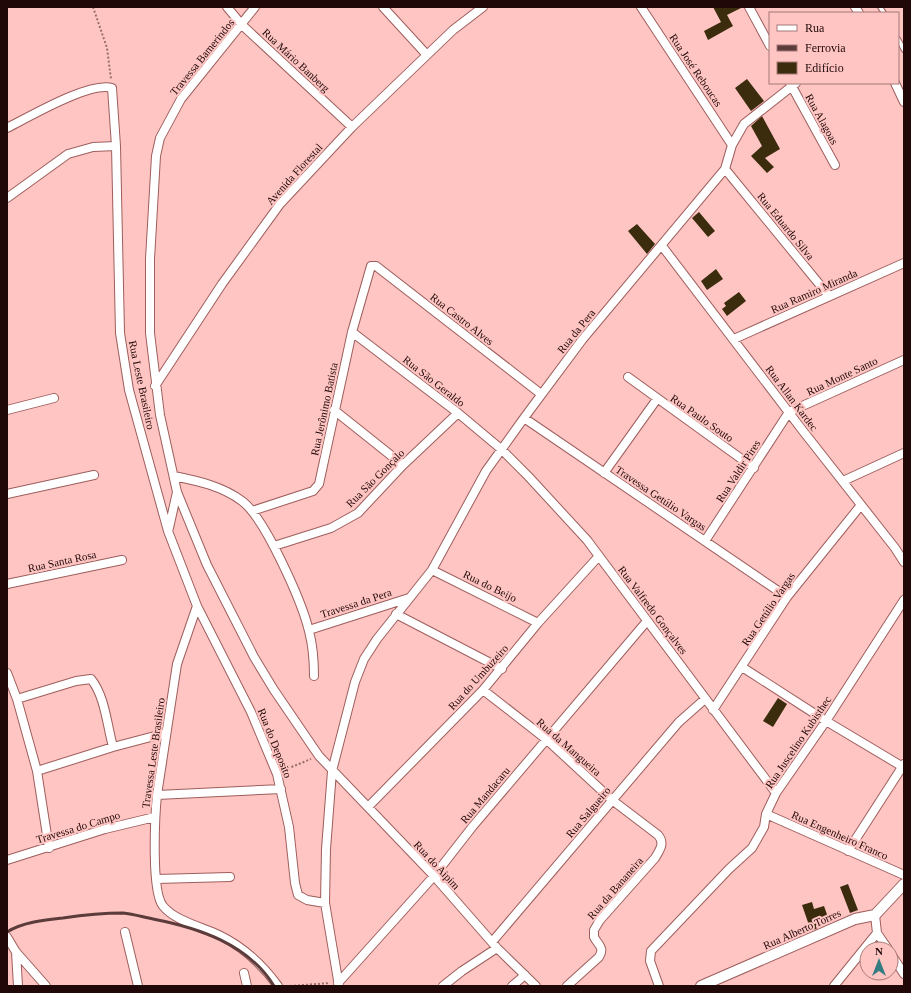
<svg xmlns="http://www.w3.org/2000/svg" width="911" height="993" viewBox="0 0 911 993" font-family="'Times New Roman',serif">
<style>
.building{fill:#3c2c0e}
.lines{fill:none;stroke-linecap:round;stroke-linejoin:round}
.service-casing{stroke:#9e5e5d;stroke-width:6}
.minor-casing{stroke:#9e5e5d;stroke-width:10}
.tertiary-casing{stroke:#9e5e5d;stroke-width:12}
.path{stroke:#986e6d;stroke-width:2;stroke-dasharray:2 2;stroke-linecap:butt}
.service{stroke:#fff;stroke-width:4}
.minor{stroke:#fff;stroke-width:8}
.tertiary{stroke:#fff;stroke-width:10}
.rail{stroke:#5c3b3b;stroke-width:3}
.labels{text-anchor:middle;stroke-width:4;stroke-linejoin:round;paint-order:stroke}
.street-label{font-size:11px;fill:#200809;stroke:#ffc5c2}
</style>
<rect width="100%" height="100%" fill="#ffc5c2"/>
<path class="building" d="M713 7H743L727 15 733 26 708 40 704 31 721 22Z
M747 79 764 101 751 111 735 88Z
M762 116 780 149 765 158 774 167 767 173 751 156 762 146 751 126Z
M699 212 715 231 708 237 692 218Z
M637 224 655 244 647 254 628 231Z
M716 269 723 279 707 290 701 281Z
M739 292 746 301 727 316 722 309 726 306 724 303Z
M778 698 787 704 773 727 763 721Z
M848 884 858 910 850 913 840 887Z
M812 902 814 909 824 906 829 920 819 924 820 927 811 931 802 905Z"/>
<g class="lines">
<defs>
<path id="service" d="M880 7 884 13
M898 39 904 50"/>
<path id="minor" d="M227 7 242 25 352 127
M255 7 181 99 160 138 156 156 150 259V333L160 415 177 492 207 565 254 657 274 690 319 756 434 876 497 948 536 986
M383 7 427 55
M641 7 732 145
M749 7 770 46
M855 7 859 13
M790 83 835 165
M895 83 904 102
M7 128C29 117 90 81 112 88L116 146 120 333 129 390 168 531 197 606 251 712 277 774 289 827 295 883 298 895 307 900 325 903
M725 169 829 296
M7 198 68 154 93 147 116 146
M662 246 803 431 895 548 904 562
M352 332 458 413 501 449 528 476 587 540 776 793
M734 339 904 263
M628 377 754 468
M155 386 222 284 280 204 352 127 453 30 483 7
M7 410 54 398
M334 410 403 465
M524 418 787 597
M604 473 657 399
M174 476C198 481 222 486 242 501 265 518 302 602 309 631 313 646 314 661 314 676
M843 481 904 453
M7 494 94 475
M252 511 307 493 313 491 319 484 352 332 371 266H376L541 394
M169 528 177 492
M705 541 789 412 904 360
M274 546 331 528 358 513 403 465 458 413
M432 570 538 623
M7 584 122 560
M197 606 177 664 157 795C155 815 151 892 163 906 175 921 202 927 219 935 244 947 262 964 278 986
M396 614 502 669
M309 630 409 598
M742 667 826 721 903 767
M7 673 17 699 37 771 49 848
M483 690 546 739 612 800 658 835C665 843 660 850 655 858L600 920 594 930V937C598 945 605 947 599 957L567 986
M17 699 76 681 91 679C105 696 107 725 113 747
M713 710 787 597 861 505
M37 771 113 747 166 733
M157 795 281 789
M368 807 483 690 538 623 599 556
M766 814 904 875
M848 851 904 764
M7 860 105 829 155 817
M156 879 230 877
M875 915 877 933 888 949
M125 932 138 986
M7 937 16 952 46 986
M492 942 667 736 679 722 705 699
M16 952 18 986
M891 954 904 974
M244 973 247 986
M338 983 434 876 473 826 647 621
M339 986 325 903 326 849 332 771 355 682 364 659 377 639 432 570 486 471 524 418 582 340 725 169 732 145 744 124 796 83
M443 986 462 971 497 948
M512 986 525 975
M659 986 650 961 651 951 729 869 752 848 764 827 766 814 776 793 826 721 904 600
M834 986 877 933"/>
<path id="tertiary" d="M701 986 855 919 875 915 904 884"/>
</defs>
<use href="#service" class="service-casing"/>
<use href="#minor" class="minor-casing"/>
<use href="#tertiary" class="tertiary-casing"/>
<path class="path" d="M93 7 107 48 111 79
M284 770 311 759
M290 986 330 983"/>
<use href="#service" class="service"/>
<use href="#minor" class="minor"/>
<use href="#tertiary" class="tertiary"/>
<path class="rail" d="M7 932C23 922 45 920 63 918 83 915 103 913 123 913 133 914 143 917 153 919 199 928 248 944 274 986"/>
</g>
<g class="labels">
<g class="street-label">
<text transform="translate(202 57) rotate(-51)" y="4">Travessa Bamerindos</text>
<text transform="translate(296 60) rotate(43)" y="4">Rua Mário Banberg</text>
<text transform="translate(696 70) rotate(56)" y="4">Rua José Reboucas</text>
<text transform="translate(822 119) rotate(61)" y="4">Rua Alagoas</text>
<text transform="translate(294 174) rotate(-48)" y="4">Avenida Florestal</text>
<text transform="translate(786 226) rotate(51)" y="4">Rua Eduardo Silva</text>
<text transform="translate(814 291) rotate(-24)" y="4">Rua Ramiro Miranda</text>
<text transform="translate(462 319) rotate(38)" y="4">Rua Castro Alves</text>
<text transform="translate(576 331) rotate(-51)" y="4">Rua da Pera</text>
<text transform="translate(842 376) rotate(-25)" y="4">Rua Monte Santo</text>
<text transform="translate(434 381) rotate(38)" y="4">Rua São Geraldo</text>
<text transform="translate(142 385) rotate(78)" y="4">Rua Leste Brasileiro</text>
<text transform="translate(792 398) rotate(53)" y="4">Rua Allan Kardec</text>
<text transform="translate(324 409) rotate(-78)" y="4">Rua Jerônimo Batista</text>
<text transform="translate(702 418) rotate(35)" y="4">Rua Paulo Souto</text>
<text transform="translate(738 471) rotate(-57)" y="4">Rua Valdir Pires</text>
<text transform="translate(375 478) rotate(-45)" y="4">Rua São Gonçalo</text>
<text transform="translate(661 498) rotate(34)" y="4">Travessa Getúlio Vargas</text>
<text transform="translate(62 561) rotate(-12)" y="4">Rua Santa Rosa</text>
<text transform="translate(490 586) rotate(26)" y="4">Rua do Beijo</text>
<text transform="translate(356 603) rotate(-18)" y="4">Travessa da Pera</text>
<text transform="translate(768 609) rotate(-56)" y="4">Rua Getúlio Vargas</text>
<text transform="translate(653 610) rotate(53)" y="4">Rua Valfredo Gonçalves</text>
<text transform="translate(478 677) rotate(-48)" y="4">Rua do Umbuzeiro</text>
<text transform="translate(798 742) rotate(-56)" y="4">Rua Juscelino Kubisthec</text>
<text transform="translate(275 743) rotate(68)" y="4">Rua do Deposito</text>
<text transform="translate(569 747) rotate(41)" y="4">Rua da Mangueira</text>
<text transform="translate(153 753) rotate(-82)" y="4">Travessa Leste Brasileiro</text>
<text transform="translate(485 795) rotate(-50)" y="4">Rua Mandacaru</text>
<text transform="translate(588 812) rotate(-50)" y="4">Rua Salgueiro</text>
<text transform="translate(78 827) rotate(-17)" y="4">Travessa do Campo</text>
<text transform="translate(840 835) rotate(24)" y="4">Rua Engenheiro Franco</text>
<text transform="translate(437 865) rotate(47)" y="4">Rua do Aipim</text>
<text transform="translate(615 888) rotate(-49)" y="4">Rua da Bananeira</text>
<text transform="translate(802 929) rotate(-24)" y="4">Rua Alberto Torres</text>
</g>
</g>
<rect width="911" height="993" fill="none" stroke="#200809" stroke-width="16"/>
<rect x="769" y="12" width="130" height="72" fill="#ffc5c2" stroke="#a67978"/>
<rect x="777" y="25" width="20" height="6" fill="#ffffff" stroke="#a67978"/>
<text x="805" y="32" font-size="12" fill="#200809">Rua</text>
<rect x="777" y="45" width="20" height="6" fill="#5c3b3b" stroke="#a67978"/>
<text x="805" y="52" font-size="12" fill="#200809">Ferrovia</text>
<rect x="777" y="62" width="20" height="12" fill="#3c2c0e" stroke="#a67978"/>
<text x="805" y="72" font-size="12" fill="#200809">Edifício</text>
<g transform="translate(879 961)"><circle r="19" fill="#ffc5c2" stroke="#a67978"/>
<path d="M0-3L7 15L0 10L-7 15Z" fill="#337c81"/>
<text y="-6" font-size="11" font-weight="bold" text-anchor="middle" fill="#200809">N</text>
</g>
</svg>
